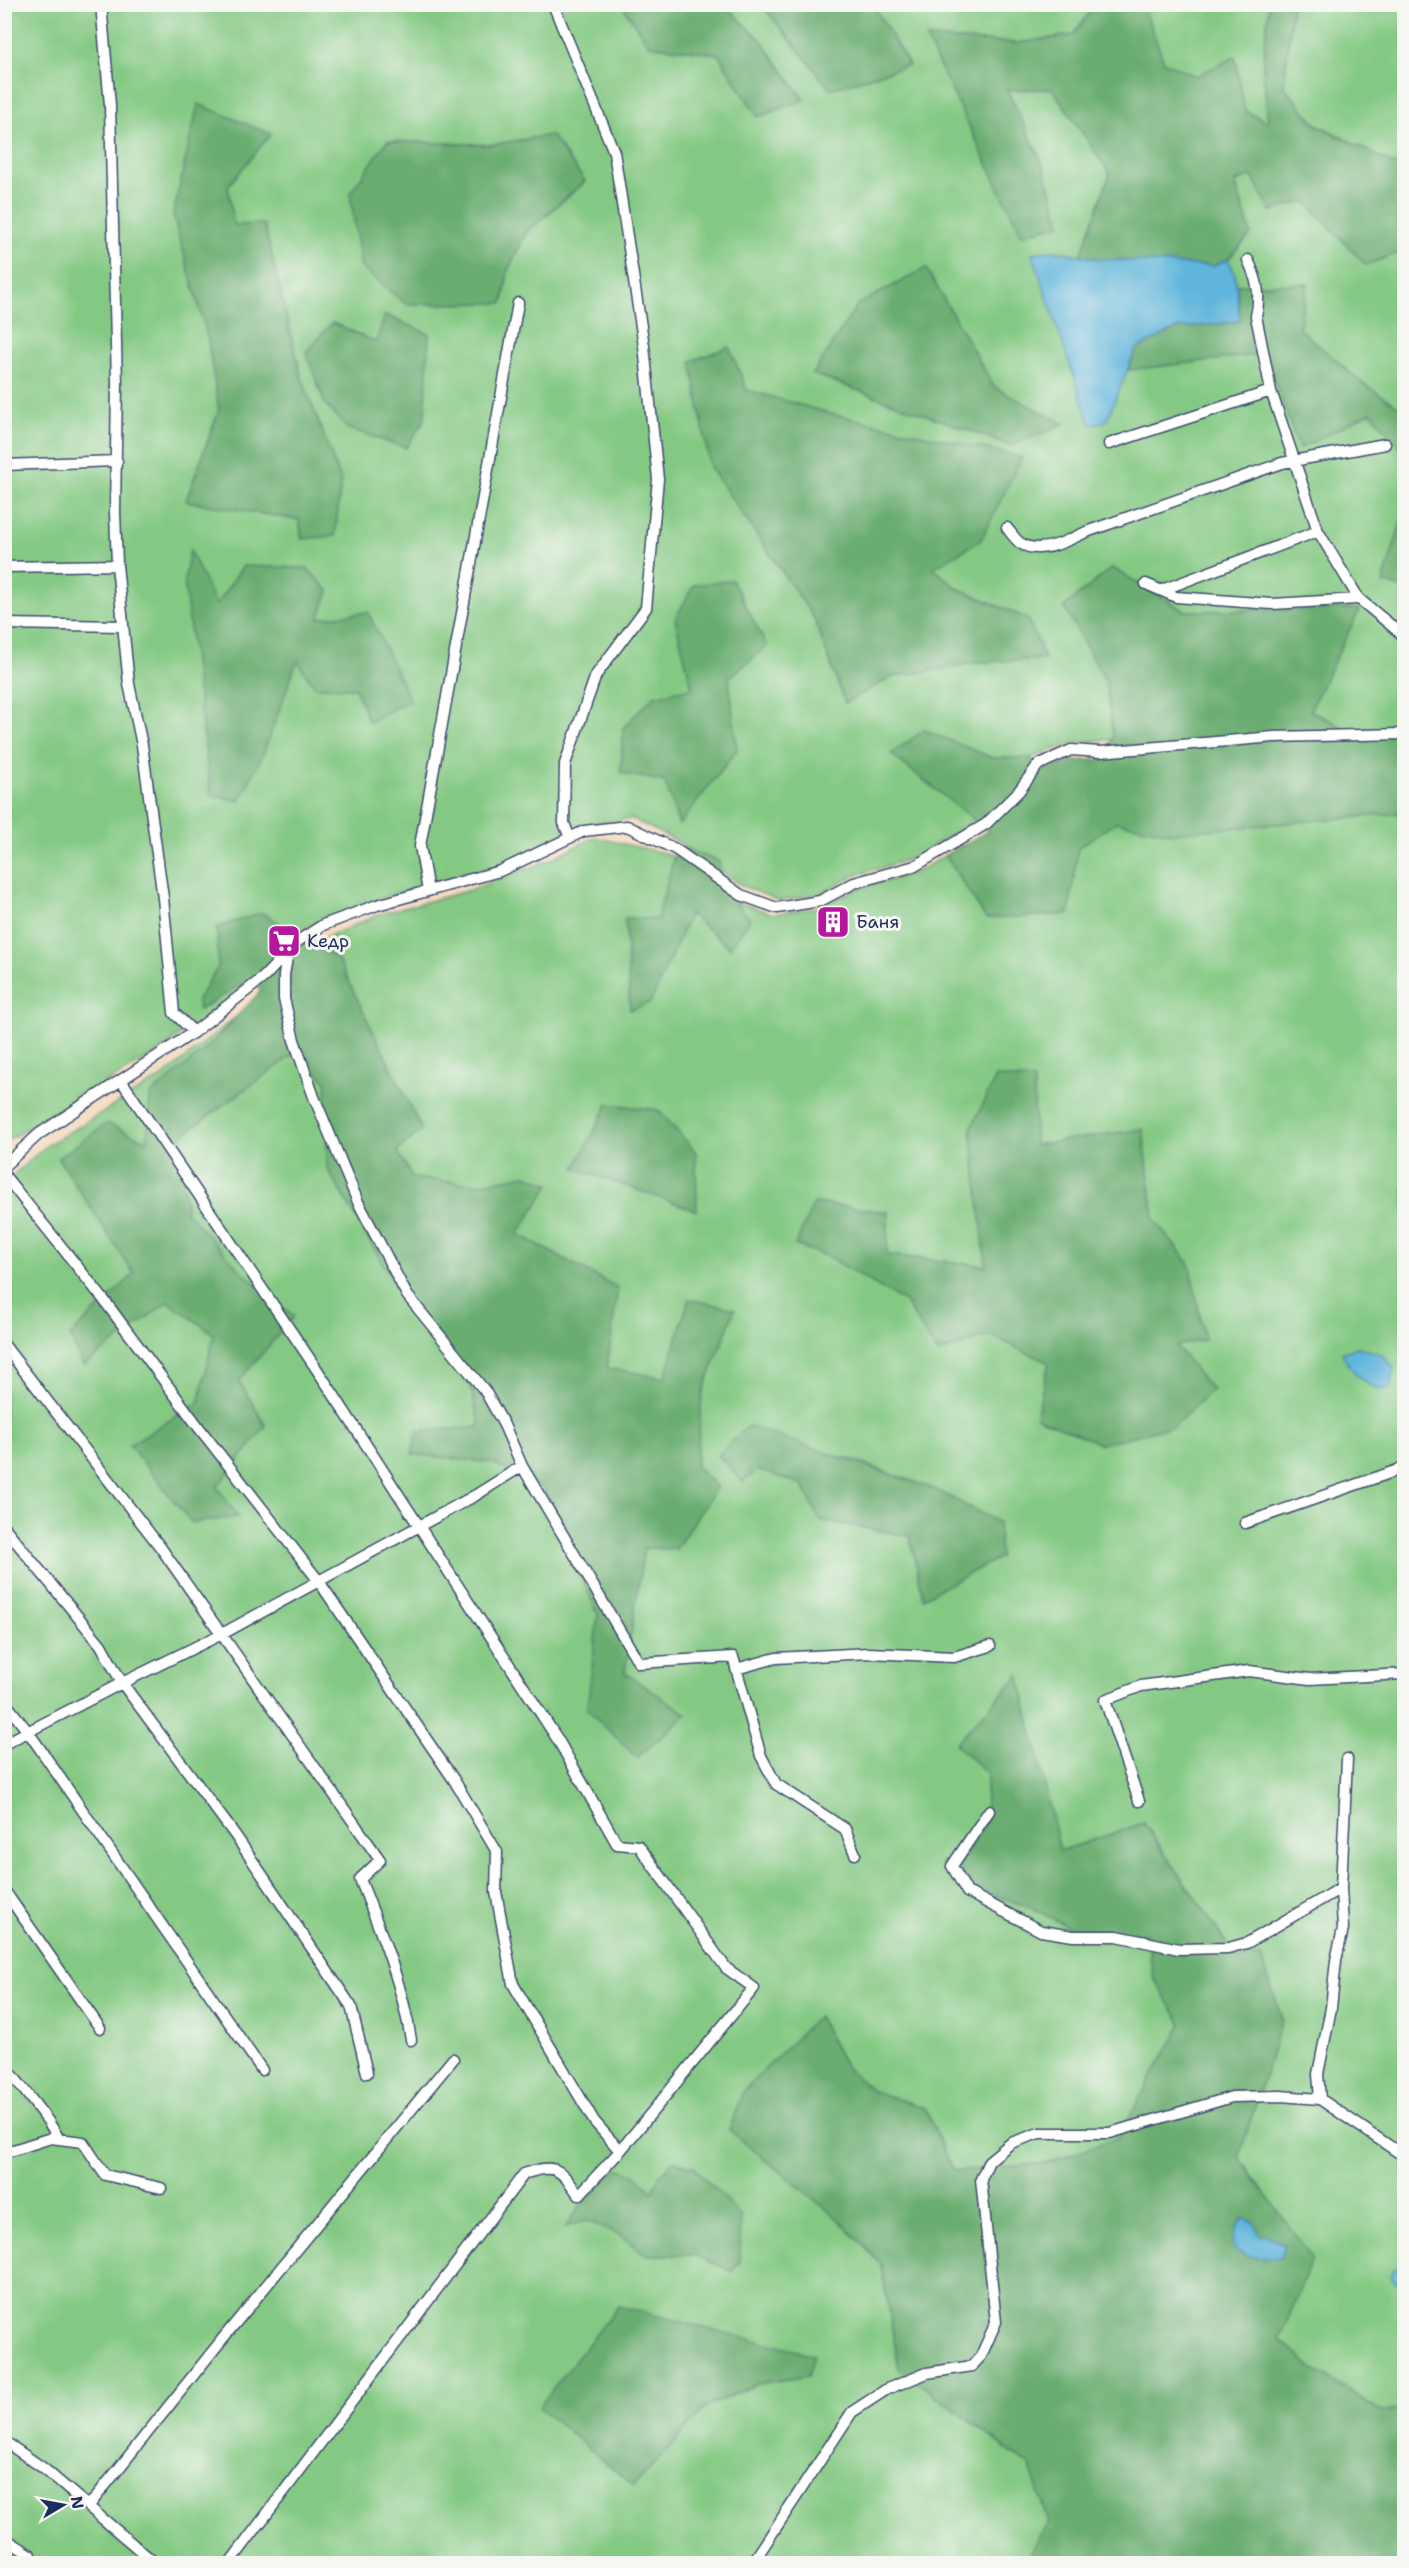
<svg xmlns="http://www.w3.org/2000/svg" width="1409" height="2568" viewBox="0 0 1409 2568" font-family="'Shantell Sans',sans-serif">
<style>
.green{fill:#84c983;stroke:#507c70;stroke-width:1.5;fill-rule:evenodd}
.forest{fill:#6bad71;stroke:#436e68;stroke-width:1.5}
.water{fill:#5eb5db;stroke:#3c729c;stroke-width:1.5}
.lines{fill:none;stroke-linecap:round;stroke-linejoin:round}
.minor-casing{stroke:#3c496c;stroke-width:13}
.minor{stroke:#fff;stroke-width:10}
.labels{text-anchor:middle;stroke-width:6;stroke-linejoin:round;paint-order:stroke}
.poi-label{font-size:18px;fill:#1b2f5e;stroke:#f6f6f2;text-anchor:start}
</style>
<rect width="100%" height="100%" fill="#f6f6f2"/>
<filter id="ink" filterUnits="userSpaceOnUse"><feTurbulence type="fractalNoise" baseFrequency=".0167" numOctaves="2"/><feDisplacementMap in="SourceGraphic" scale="12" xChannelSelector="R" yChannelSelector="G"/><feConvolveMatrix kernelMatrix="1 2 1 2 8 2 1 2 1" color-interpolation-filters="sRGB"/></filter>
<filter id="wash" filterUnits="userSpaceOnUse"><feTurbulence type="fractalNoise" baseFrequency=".008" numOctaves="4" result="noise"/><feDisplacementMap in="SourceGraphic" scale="24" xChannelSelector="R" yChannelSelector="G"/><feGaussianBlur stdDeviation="1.35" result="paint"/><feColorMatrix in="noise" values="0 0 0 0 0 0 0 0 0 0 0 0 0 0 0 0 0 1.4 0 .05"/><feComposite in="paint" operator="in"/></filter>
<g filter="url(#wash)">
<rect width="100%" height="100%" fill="#f4dabe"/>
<path class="green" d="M4 5H622L649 45 718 54 761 40 725 5H762L830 89 909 65 873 5H1099L1093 8 1073 35 1017 43 927 38 1043 164 1007 89H1053L1110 174 1081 255 1056 251 1032 253 1136 349 1235 274 1228 259 1251 234 1235 182 1252 176 1305 201 1366 265 1404 251V327L1397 333 1404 349V517L1401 523 1383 583 1404 588V730L1353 733 1310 710 1359 609 1185 611 1112 568 1064 607 1106 682 1113 739 1073 743 1031 758 1013 785 981 817 913 858 854 876 819 894 779 901 743 886 678 842 632 819 582 825 527 857 379 899 307 927 263 973 152 1056 8 1140 4 1132ZM199 105 228 186 234 225H264L301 376 341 481 302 539 300 520 186 501 219 410 207 335ZM551 135 585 182 526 233 508 270 503 303 407 304 361 267 387 141 490 145ZM926 268 994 387 1063 424 1012 446 814 374ZM333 323 376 342 325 404 306 352ZM729 347 747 390 828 413 981 540 932 568 957 588 1028 619 1045 658 981 662 892 677 845 703 814 618 710 467Z
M1143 5H1269L1263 67 1269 123 1245 111 1196 76 1164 63Z
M1292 5H1404V170L1315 123 1284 86Z
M1404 747V2408L1382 2412 1310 2366 1280 2339 1312 2258 1239 2157 1282 2019 1237 1959 1144 1823 1060 1851 1019 1675 987 1773 985 1823 972 1887 1037 1910 1076 1931 1147 1932 1153 1977 1183 2024 1117 2138 1049 2163 953 2171 925 2108 872 2091 847 2069 818 2016 837 2218 881 2264 899 2368 1030 2466 1048 2522 1025 2563 5 2564V1182L47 1145 164 1076 272 987 315 942 380 914 470 890 545 862 594 837 668 854 738 902 773 914 820 907 857 889 915 873 988 831 1072 761ZM971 1128 1034 1145 1143 1129 1154 1220 1189 1263 1204 1340 1175 1345 1036 1417 1049 1363 990 1335 938 1353 905 1302 829 1257 796 1245 815 1203 888 1212 887 1255 987 1266ZM845 1457 934 1489 997 1522 910 1536 820 1520 802 1484 758 1470ZM634 2174 652 2191 659 2177 732 2271 694 2255H646L620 2235 585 2220 567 2226ZM618 2306 807 2376 757 2384 706 2407Z"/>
<path class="forest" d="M622 5H725L761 40 804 100 758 117 718 54 649 45Z
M762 5H873L909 65 830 89Z
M1099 5H1143L1164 62 1196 76 1235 57 1245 111 1268 122 1263 67 1269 5H1292L1284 86 1315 124 1404 170V251L1366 265 1305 201 1271 211 1252 176 1235 182 1251 234 1228 259 1214 266 1099 259 1081 255 1110 174 1053 89 1007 90 1043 164 1061 224 1022 235 926 38 1017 43 1073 35 1093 8Z
M198 104 271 134 228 186 234 225 264 224 301 376 341 481 335 536 302 539 299 520 186 501 219 410 207 335 173 215Z
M551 135 585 181 526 233 508 270 503 303 406 304 361 267 350 193 387 141 490 145Z
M926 268 994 387 1064 424 1012 446 813 374 857 305Z
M1308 284 1299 328 1362 383 1404 410V453L1371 412 1299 449 1265 354 1128 370 1136 349 1176 329 1240 321 1237 285Z
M385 315 429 334 425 419 406 448 347 428 325 404 306 352 332 323 376 342Z
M729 347 747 390 828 413 1022 457 981 540 933 568 957 588 1028 619 1045 659 981 662 892 677 845 703 814 618 710 467 691 361Z
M1404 517V588L1383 583 1401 523Z
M190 550 216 605 243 566 307 568 329 591 319 618 368 612 410 700 369 722 355 688 315 687 297 661 264 752 240 801 211 795 184 581Z
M1112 568 1185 611 1360 609 1310 710 1353 733 1404 730V813L1172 833 1116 822 1078 848 1069 914 986 919 945 855 988 831 891 754 924 730 993 758H1031L1042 771 1072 761 1099 760 1113 739 1106 682 1064 607Z
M732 580 767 646 729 678 737 750 679 825 665 782 621 773 623 728 654 696 692 688 675 619 694 585Z
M677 846 719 861 723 888 750 919 730 948 690 914 651 1002 630 1010 625 918 657 919Z
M262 913 337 958 422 1130 397 1151 413 1178 477 1184 526 1175 550 1184 518 1234 618 1288 607 1368 665 1378 689 1299 735 1309 702 1395 696 1466 717 1487 676 1549 644 1548 625 1673 687 1714 637 1758 587 1709 598 1615 544 1489 493 1463 412 1454 418 1431 480 1427 468 1376 408 1306 327 1168 326 1081 294 1054 181 1136 186 1211 240 1270 294 1316 239 1381 266 1426 217 1487 238 1517 192 1523 129 1445 199 1402 214 1334 168 1302 83 1366 70 1336 134 1274 58 1158 107 1123 147 1141 150 1095 209 1046 261 991 252 978 199 1010 197 1000 218 967 217 927Z
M996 1077 1034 1080 1035 1145 1143 1129 1154 1220 1189 1263 1205 1340 1176 1346 1212 1390 1174 1426 1101 1444 1036 1417 1049 1363 990 1335 938 1353 905 1302 829 1257 795 1245 814 1203 888 1212 887 1255 986 1266 971 1128Z
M608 1104 658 1110 696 1152 697 1211 575 1168Z
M748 1426 934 1489 998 1522 1000 1557 923 1598 910 1536 820 1520 802 1484 758 1470 743 1482 718 1455Z
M1019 1675 1060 1851 1144 1823 1237 1959 1261 1956 1282 2019 1239 2157 1312 2258 1280 2339 1310 2366 1382 2412 1404 2408V2563H1025L1048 2522 1030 2466 899 2368 881 2264 837 2218 729 2130 743 2091 818 2016 847 2069 873 2091 925 2108 953 2171 1049 2163 1117 2138 1182 2024 1153 1977 1147 1933 1076 1931 1037 1910 972 1887 959 1867 985 1823 987 1773 955 1744Z
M673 2161 694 2167 741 2216 740 2262 732 2271 694 2255H646L620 2235 585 2220 566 2227 581 2205 617 2168 634 2174 652 2191 659 2177Z
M618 2306 814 2355 808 2376 757 2384 706 2407 634 2486 539 2407Z"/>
<path class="water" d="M1056 251 1099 259 1214 266 1228 259 1235 274 1240 321 1176 329 1136 349 1106 422 1090 424 1032 253Z
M1358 1347 1382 1355 1394 1368 1390 1389C1368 1392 1351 1371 1342 1353Z
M1243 2218 1254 2222 1260 2236 1267 2235 1284 2245 1282 2258 1248 2256 1234 2251C1231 2237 1234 2230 1243 2218Z
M1403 2253 1404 2277 1396 2284 1390 2275 1393 2270 1403 2263 1400 2258Z"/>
</g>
<g filter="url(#ink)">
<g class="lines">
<defs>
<path id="minor" d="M101 4 110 105 117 384 115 512 117 565 129 684 142 745 163 898 174 1013 194 1032
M553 4 614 152 644 346 658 479 646 608 596 675 565 764 564 823 570 838
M1248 260C1257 279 1261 295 1256 316L1271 391 1318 531 1359 599 1404 636
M1109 444 1271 391
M4 465 117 461
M1007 528C1011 533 1015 539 1020 543 1040 556 1067 541 1086 532L1282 463 1385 444
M4 567 117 565
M1146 584 1176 597 1272 604 1359 599
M1162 590 1318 531
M4 624 122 626
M428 891 420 846 518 303
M288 952 284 975V999L294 1040 314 1097 358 1202 407 1295 485 1391 504 1425 522 1466 639 1663 733 1657 761 1756 776 1784 845 1829 855 1854
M121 1080 326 1383 558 1740 617 1844 639 1846 726 1968 754 1988 620 2151 579 2195C560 2170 557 2162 524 2174L229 2564
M4 1166 39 1134 194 1032 264 977 298 941 323 925 377 905 500 871 584 831 627 826 675 849 741 895 777 908 820 901 854 883 915 866 986 824 1019 791 1038 765 1071 750 1100 752 1274 737 1404 734
M4 1175 104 1300 200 1429 318 1580 454 1780 497 1852 496 1892 513 1984 594 2121 620 2151
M4 1345 161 1548 380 1860 360 1879C381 1932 402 1983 411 2040
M1245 1523 1404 1468
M4 1527 101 1645 122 1683 235 1835 351 2006 367 2073
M736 1669 776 1658 869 1653 954 1657 990 1646
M4 1701 29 1733 262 2070
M4 1744 122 1683 222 1634 476 1495 522 1466
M1139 1801 1105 1700 1141 1686 1249 1671 1310 1679 1404 1674
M989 1811 952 1866 967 1892 1041 1931 1073 1936H1117L1179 1949 1228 1948 1247 1943 1341 1888
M4 1890 100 2028
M4 2064 48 2121 59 2139
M1320 2099 1318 2074 1331 2008 1336 1960 1343 1929 1341 1888 1347 1759
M4 2153 51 2138 83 2142 105 2175 161 2188
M4 2441 43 2468 156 2564
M88 2507 224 2337 453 2059
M4 2538 31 2555
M752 2564 852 2412 887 2389 927 2373 972 2366 981 2356 996 2322 981 2179 989 2161 1011 2143 1039 2133H1110L1232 2097 1280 2096 1320 2099 1398 2152H1404"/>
</defs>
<use href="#minor" class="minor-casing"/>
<use href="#minor" class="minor"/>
</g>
</g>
<defs>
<symbol id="building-square" viewBox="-11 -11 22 22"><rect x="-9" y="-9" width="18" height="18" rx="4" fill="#b5179e" stroke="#f6f6f2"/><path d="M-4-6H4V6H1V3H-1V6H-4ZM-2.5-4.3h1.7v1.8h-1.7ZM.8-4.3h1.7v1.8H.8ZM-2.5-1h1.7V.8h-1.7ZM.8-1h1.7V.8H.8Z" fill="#fff"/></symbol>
<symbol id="supermarket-square" viewBox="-11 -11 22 22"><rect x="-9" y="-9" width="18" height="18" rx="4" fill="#b5179e" stroke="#f6f6f2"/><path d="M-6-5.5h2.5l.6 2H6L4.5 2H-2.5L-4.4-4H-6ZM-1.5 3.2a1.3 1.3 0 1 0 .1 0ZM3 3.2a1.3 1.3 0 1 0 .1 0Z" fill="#fff"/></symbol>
</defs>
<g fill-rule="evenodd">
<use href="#building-square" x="814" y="903" width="38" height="38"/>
<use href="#supermarket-square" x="265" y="922" width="38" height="38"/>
</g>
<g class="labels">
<g class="poi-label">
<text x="856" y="928">Баня</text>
<text x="307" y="947">Кедр</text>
</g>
</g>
<rect width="1409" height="2568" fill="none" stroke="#f6f6f2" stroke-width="24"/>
<g transform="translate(63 2505) rotate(80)" stroke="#f6f6f2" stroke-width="4.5" paint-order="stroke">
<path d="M0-4.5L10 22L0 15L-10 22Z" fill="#1b2f5e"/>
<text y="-9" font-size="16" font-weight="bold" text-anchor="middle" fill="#1b2f5e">N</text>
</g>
</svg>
